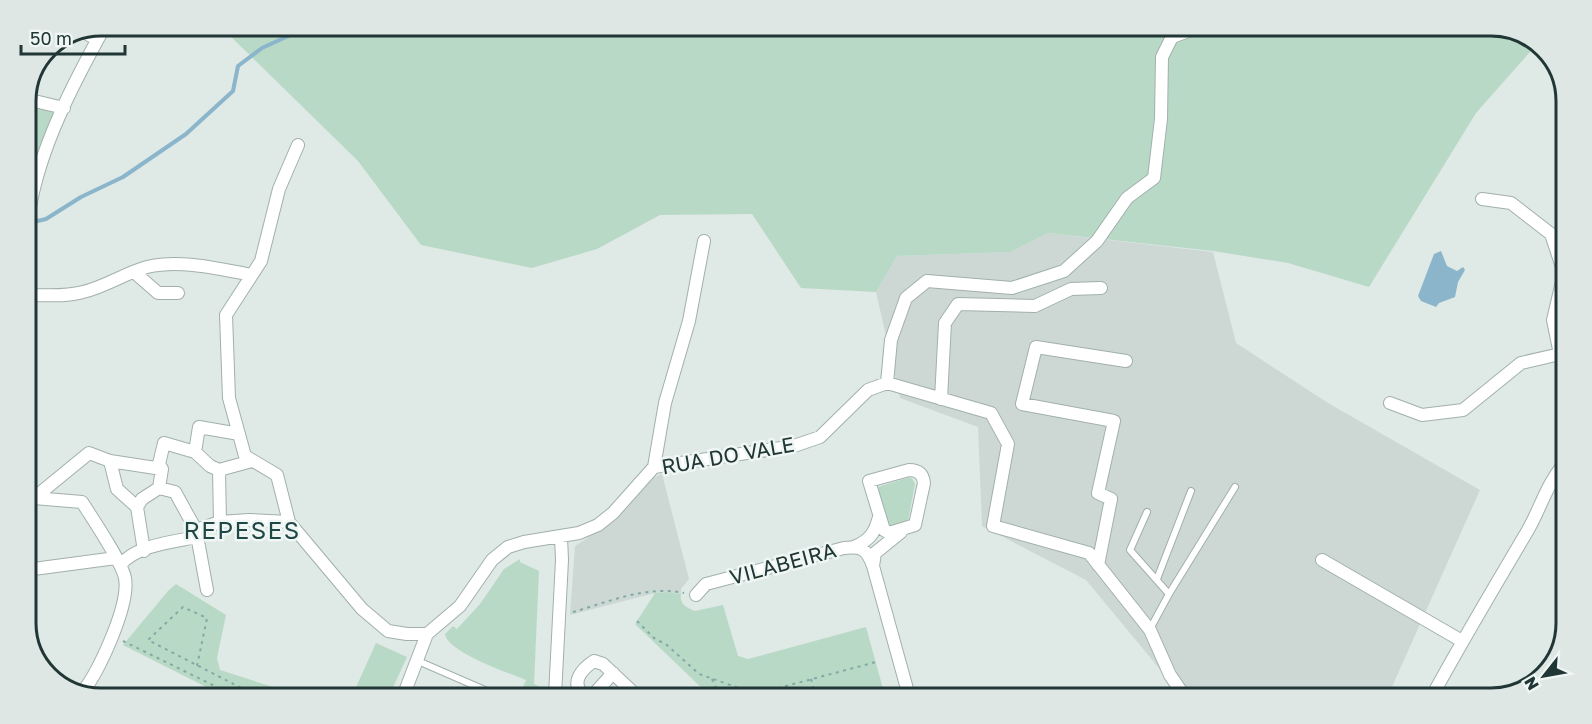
<svg xmlns="http://www.w3.org/2000/svg" width="1592" height="724" viewBox="0 0 1592 724" font-family="'Golos Text',sans-serif">
<style>
.built{fill:#cdd8d5}
.green{fill:#b9d9c7}
.water{fill:#8ab5ca}
.lines{fill:none;stroke-linecap:round;stroke-linejoin:round}
.stream{stroke:#8ab5ca;stroke-width:4}
.service-casing{stroke:#a2b0ad;stroke-width:8}
.minor-casing{stroke:#a2b0ad;stroke-width:14}
.path{stroke:#81aaa5;stroke-width:2;stroke-dasharray:3 4.5;stroke-linecap:butt}
.service{stroke:#fff;stroke-width:6}
.minor{stroke:#fff;stroke-width:12}
.labels{text-anchor:middle;stroke-width:5;stroke-linejoin:round;paint-order:stroke}
.street-label{font-size:21px;fill:#213735;stroke:#eff6f4}
.quarter-label{font-size:24px;letter-spacing:1.5px;fill:#1f4745;stroke:#eff6f4}
.rim{fill:none;stroke:#213735;stroke-width:3}
</style>
<rect width="100%" height="100%" fill="#dfe9e6"/>
<path class="built" d="M1048 233 1213 252 1236 343 1328 403 1480 490 1391 689 1390 698 1180 697 1168 679 1086 580 982 526 978 427 900 398 876 292 897 256 1010 252Z
M662 474 689 579 681 589V594L666 592 655 593 570 615 575 546 610 523 627 508 648 480Z"/>
<path class="green" d="M220 26 1520 31 1539 47 1529 53 1476 113 1369 287 1288 263 1213 251 1048 233 1010 252 897 256 876 292 801 288 752 214 660 215 597 249 532 268 421 245 358 161Z
M26 99 64 108 35 186 26 312Z
M907 478H912L915 484 908 521 888 528 878 487Z
M520 559V562L539 571 534 684 545 689V695L520 694 526 680C509 673 447 652 445 634L453 626 457 629 480 604 504 569Z
M176 584 226 615 217 658 220 670 273 687 268 693H218L123 645 168 591Z
M666 592 681 594C679 604 687 608 695 611L723 605 738 656 748 659 866 627 885 696 709 695 635 624 655 593Z
M376 643 407 657 390 694H353Z"/>
<path class="water" d="M1441 251 1447 266 1457 271 1463 267 1465 270 1458 282 1455 297 1439 303 1436 307 1421 301 1418 296 1434 254Z"/>
<g class="lines">
<path class="stream" d="M29 223 46 219 81 197 123 177 186 134 233 91 238 66 262 48 310 26"/>
<defs>
<path id="service" d="M81 34 96 42
M1147 512 1130 550 1169 594 1150 629
M1157 579 1191 491
M1169 594 1235 487
M418 661 494 694"/>
<path id="minor" d="M26 99 64 108
M298 145 279 189 261 261 226 315 229 398 245 456 277 475 289 522 362 609 388 631 407 634H427L460 606 492 560 508 547 524 542 579 533 598 525 613 513 654 467 794 446 820 437 868 390 887 383 991 413 1008 444 993 526 1089 553 1150 630 1170 675 1185 697
M1482 199 1511 203 1551 234 1564 273 1553 320 1560 354 1564 358
M134 272 158 293H178
M28 295C46 295 65 297 83 292 105 287 125 273 147 267 182 259 218 269 252 275
M26 314C29 281 24 246 29 213 39 148 74 82 105 26
M887 383 891 340 906 298 927 281 1012 288 1064 271 1097 241 1127 198 1154 178 1161 119 1162 57 1172 37 1191 30
M941 399 945 323 958 304 1035 306 1071 289 1101 288
M1390 403 1422 415 1463 410 1521 363 1560 354
M110 461 117 489 137 507 144 551
M654 467 665 403 689 321 704 241
M219 470 210 466 195 452 199 427 239 434
M909 470C918 470 923 474 924 483L915 525 889 533 884 530 869 481Z
M159 488 162 469 159 464 164 443 195 452
M29 497 34 498 89 453 110 461 162 469
M34 498 82 502C92 518 122 562 125 578 130 605 99 671 82 693
M137 507 142 499 159 488 175 492 196 530 207 590
M220 522 219 470 252 461
M196 530 220 522 249 520 289 522
M856 546C870 540 875 532 879 517
M1322 560 1462 641
M120 565C137 545 172 542 197 537
M1098 565 1111 499 1098 493 1114 421 1022 404 1036 347 1126 361
M873 566 875 553 901 532
M26 570 116 558
M696 595 706 584 844 548C862 546 867 549 873 566L909 696
M404 694 427 634
M555 695 562 560 561 537
M583 695C570 682 582 669 594 661L603 664 636 695
M593 695 613 673
M1431 698C1462 641 1495 586 1528 530 1541 507 1546 486 1563 465"/>
</defs>
<use href="#service" class="service-casing"/>
<use href="#minor" class="minor-casing"/>
<path class="path" d="M573 612C608 602 647 585 684 593
M637 621 654 638 667 645 699 674 756 694 876 662
M123 641 229 693
M197 666 207 618 183 607 148 640 251 693
M712 679 718 692 722 695
M811 679 816 696"/>
<use href="#service" class="service"/>
<use href="#minor" class="minor"/>
</g>
<g class="labels">
<g class="street-label">
<text transform="translate(728 456) rotate(-10)" y="7">RUA DO VALE</text>
<text transform="translate(783 564) rotate(-15)" y="7">VILABEIRA</text>
</g>
<g class="quarter-label">
<text x="242" y="539">REPESES</text>
</g>
</g>
<path d="M0 0H1592V724H0ZM101 36H1491A65 65 0 0 1 1556 101V623A65 65 0 0 1 1491 688H101A65 65 0 0 1 36 623V101A65 65 0 0 1 101 36Z" fill="#dfe7e5" fill-rule="evenodd"/>
<path class="rim" d="M101 36H1491A65 65 0 0 1 1556 101V623A65 65 0 0 1 1491 688H101A65 65 0 0 1 36 623V101A65 65 0 0 1 101 36Z"/>
<g transform="translate(1544 676) rotate(239)" stroke="#eff6f4" stroke-width="4.5" paint-order="stroke">
<path d="M0-4.5L10 22L0 15L-10 22Z" fill="#213735"/>
<text y="-9" font-size="16" font-weight="bold" text-anchor="middle" fill="#213735">N</text>
</g>
<path d="M21 45v9h104v-9" fill="none" stroke="#213735" stroke-width="3"/>
<text x="30" y="45" font-size="18" fill="#213735" stroke="#eff6f4" stroke-width="4.5" paint-order="stroke">50 m</text>
</svg>
